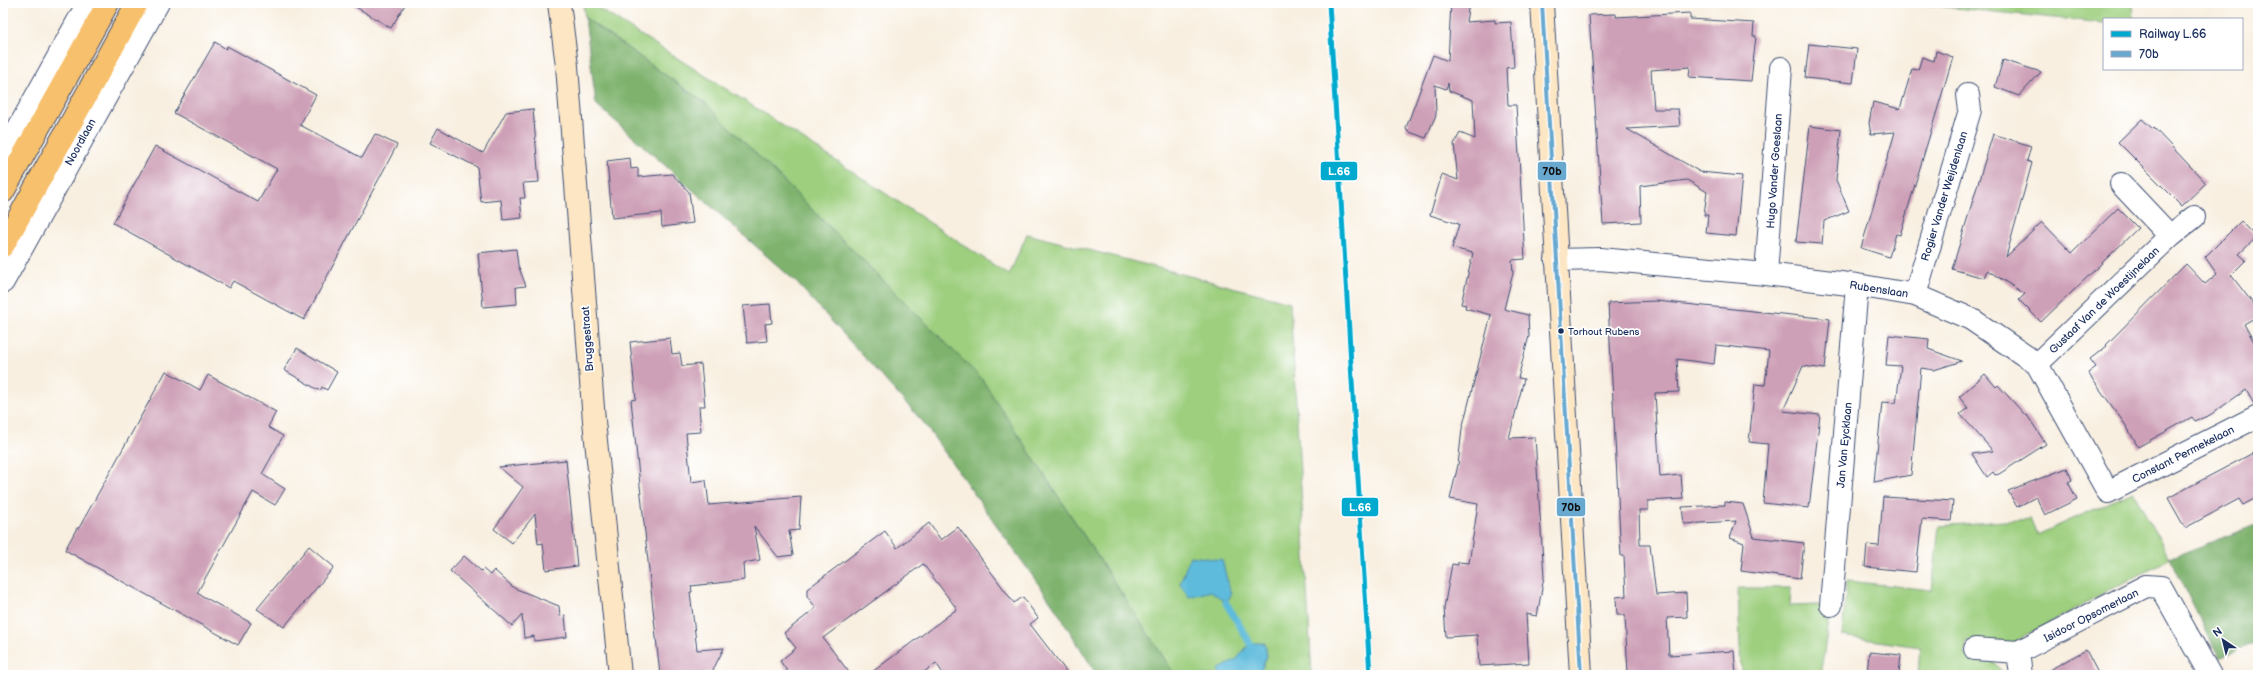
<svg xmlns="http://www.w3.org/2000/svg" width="2261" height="678" viewBox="0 0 2261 678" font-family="'Balsamiq Sans',sans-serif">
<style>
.green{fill:#9dcf7e;stroke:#5c7f6e}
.forest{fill:#7eb26d;stroke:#4c7066}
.water{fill:#5ebbdc;stroke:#3c759d}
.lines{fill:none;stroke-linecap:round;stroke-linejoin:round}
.stream{stroke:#5ebbdc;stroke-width:7}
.building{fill:#cea0b7}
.street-casing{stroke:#3c4c72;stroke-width:24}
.secondary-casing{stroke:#3c4c72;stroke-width:24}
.primary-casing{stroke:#3c4c72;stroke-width:24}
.street{stroke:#fff;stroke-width:22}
.secondary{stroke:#fce6c4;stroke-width:22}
.primary{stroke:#f7c06c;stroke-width:22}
.bus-1-casing{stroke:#fff;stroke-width:7}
.bus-1{stroke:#69a8cf;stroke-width:4}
.rail-1-casing{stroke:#fff;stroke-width:8}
.rail-1{stroke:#00a9ce;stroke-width:5}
.bus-dot{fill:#1b2f5e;stroke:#fff;stroke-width:1.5}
.labels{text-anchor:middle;stroke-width:3.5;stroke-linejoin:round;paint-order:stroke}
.bus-label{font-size:10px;fill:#1b2f5e;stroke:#fff;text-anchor:start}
.street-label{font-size:11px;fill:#1b2f5e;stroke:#fff}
.line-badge{stroke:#fff;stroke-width:1.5}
.badge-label{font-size:11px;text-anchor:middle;font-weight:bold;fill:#fff}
.pale-badge-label{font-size:11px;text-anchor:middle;font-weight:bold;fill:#111}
</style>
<rect width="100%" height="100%" fill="#fff"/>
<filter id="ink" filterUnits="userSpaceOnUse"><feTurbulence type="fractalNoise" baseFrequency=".025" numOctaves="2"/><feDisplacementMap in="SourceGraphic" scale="8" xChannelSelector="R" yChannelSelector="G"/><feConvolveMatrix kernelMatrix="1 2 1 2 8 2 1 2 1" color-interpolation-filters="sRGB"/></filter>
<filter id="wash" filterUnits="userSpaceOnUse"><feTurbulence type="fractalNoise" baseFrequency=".012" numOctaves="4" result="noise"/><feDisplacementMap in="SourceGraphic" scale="16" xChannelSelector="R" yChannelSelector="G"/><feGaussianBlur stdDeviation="0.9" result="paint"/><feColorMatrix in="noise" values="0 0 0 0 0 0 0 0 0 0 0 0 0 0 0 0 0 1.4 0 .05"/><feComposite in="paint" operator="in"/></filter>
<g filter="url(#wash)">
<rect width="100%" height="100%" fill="#f8efe0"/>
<path class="green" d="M583 3H590L756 108 1009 275 1027 234 1290 302 1312 675H1175L981 378 705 103 585 18Z
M1906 3H2133L2134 19H2104V23Z
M2133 492 2170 558 2009 645 1967 642 1965 655C1981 658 1996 658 2004 675H1918L1920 647 1842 636 1847 581 1932 590 1939 526 2030 519 2037 535Z
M1738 588H1791L1790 606 1819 605 1830 616 1820 675H1741Z"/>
<path class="forest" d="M585 18 705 103 981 378 1175 675H1097L1054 606 923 422 796 282 596 104Z
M2258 524V641L2220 659 2170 558Z"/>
<path class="water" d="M1190 556 1222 560 1231 595 1226 603 1211 591 1189 597 1180 584Z
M1250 643H1265L1267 656 1259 675H1221L1218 670 1236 660Z"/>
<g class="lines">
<path class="stream" d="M1226 603 1250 643"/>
</g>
<g id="blocks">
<path class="building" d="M349 3H406L391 28Z
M1451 3H1469L1466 22 1495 20V23L1511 22 1514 67 1506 68 1508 105H1516L1525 259 1512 260 1513 273 1504 309 1528 315 1529 336 1518 378 1524 379 1509 438 1535 437 1544 577 1537 616 1526 614 1529 663 1479 666 1477 635 1446 637 1444 608 1452 564 1458 565V562L1469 563 1478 504 1450 499 1458 465 1462 429 1491 315 1465 308 1466 305 1461 304 1473 253 1452 248 1459 224 1430 215 1442 174 1458 180 1454 144 1460 133 1475 139 1473 100 1449 91 1448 83 1446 89 1435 85 1436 115 1426 138 1407 131 1406 128 1433 55 1448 61Z
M1690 13V19L1754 23 1753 36H1756L1751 81 1689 77 1690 67 1651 70 1654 109H1678L1680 126 1627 129 1700 172 1742 176 1736 236 1706 233 1708 215H1704L1707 192 1687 180 1640 186 1641 222 1603 224 1589 15 1616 14V17Z
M215 42 226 49 227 46 316 95 300 125 362 158 375 134 397 145 304 320 233 281 229 288 113 223 155 146 258 202 277 169 174 113Z
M1809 44 1857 49 1853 83 1805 78Z
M1936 51 1953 57 1900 235 1896 234 1889 257 1861 248 1895 132 1871 134 1869 123 1873 102 1900 109 1912 69 1918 70 1922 57 1934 61Z
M2003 60 2041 72 2019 96 1995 87Z
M533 109 539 182 523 183 525 198H520L522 218 503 220 501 200 481 202 477 167 430 143 438 128 483 153 506 112Z
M2142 119 2153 129 2154 128 2206 183 2182 206 2118 142Z
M1810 126 1841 130 1836 180 1849 211 1824 221 1822 244 1796 242Z
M1993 134 2031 146 2027 161 2032 163 2006 257 2042 222 2072 253 2118 208 2138 228 2041 322 2019 300 2025 294 1987 270 1984 278 1952 269Z
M630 158 631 169 638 168V177L672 174 689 192 693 223 662 227 661 213 612 218 607 161Z
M2241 221 2257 237 2239 254 2246 260 2231 275 2258 310V316L2244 324 2258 349V404H2254L2246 390 2210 415 2195 421 2192 417 2138 447 2127 427 2088 373 2096 367 2090 359 2107 346 2106 345 2186 264 2205 284 2217 274 2205 257Z
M516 249 518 265 526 286 516 287 517 304 483 307 478 253Z
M1656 301 1830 319 1825 369 1803 366 1783 411 1820 415 1809 508 1763 503 1768 444 1749 442 1755 384 1765 385 1769 351 1716 345 1714 364 1677 359 1679 392 1655 393 1660 477 1681 475 1683 499 1648 501V510H1639L1640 545H1650L1656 595 1686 593 1687 617 1667 618 1669 655 1734 651 1736 675H1628L1625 615H1617L1616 597 1626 596 1624 556H1621L1608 303Z
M770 304 772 323 765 324 767 341 747 343 743 306Z
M1889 335 1929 339 1928 349 1962 361 1934 370 1921 368 1911 475 1874 482 1882 402 1896 403 1901 366 1886 365Z
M670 338 672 354 680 353 682 366 701 364 705 406H699L701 432 686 433 691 482 706 480 709 505 801 497 799 530 789 531 793 555 778 557 754 526 760 560 743 563 744 580 691 586 692 592H690L697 650 724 648 712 672 704 673V675H660L631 400 636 399 630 342Z
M297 348 337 372 327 390 322 387 320 391 284 370Z
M166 371 200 390 208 375 276 412 268 427 283 436 262 474 285 489 275 505 253 492 197 593 251 623 238 645 65 550 77 528H79Z
M1985 374 1996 387 1998 385 2026 416 2027 415 2046 444 1999 474 1995 475 1993 472 1987 477 1972 454 1993 451 1960 414 1968 408 1959 397Z
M2253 453 2258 463V497L2243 505 2239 499 2185 528 2168 498Z
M566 460 577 566 546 570 543 543 538 544 535 514 512 543 494 529 523 487 499 467Z
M2067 468 2072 480 2068 482 2077 499 2045 515 2036 497 2017 507 2008 491Z
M1883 497 1953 501 1951 521 1922 519 1916 572 1865 567 1867 545 1879 546Z
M1725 502 1743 504 1754 537 1804 543 1800 579 1741 571 1744 543 1730 538 1736 521 1684 524 1682 507 1725 505Z
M929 523 941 540 958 527 1014 603 1023 597 1038 618 1030 624 1069 675H944L936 663 920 675H868L957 609 923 564 823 638 851 675H790L780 661 796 648 784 633 816 608 807 596V589L885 531 897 548Z
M309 546 334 567 284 627 257 609Z
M464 556 481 571 483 569 490 575 494 570 514 588 559 606 560 616 565 615 567 637 534 641V636L524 638 522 615 512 626 450 571Z
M2086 650 2099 675H2040Z
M1869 652 1901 655 1899 675H1867Z"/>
</g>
</g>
<g filter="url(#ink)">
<use href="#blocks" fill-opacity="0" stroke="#3c4c72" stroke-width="1"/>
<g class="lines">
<defs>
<path id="street" d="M3 156 88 3
M2121 184 2170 236
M1556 260 1600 259 1766 274 1857 285 1915 295 1971 319 2037 364 2108 492 2258 416
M1766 274 1781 68
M3 282 158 3
M1915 295 1970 110 1968 95
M2037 364 2170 236 2194 217
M1831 605 1857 285
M1975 649 2018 652
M2021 675 2018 652 2146 586 2161 587 2210 675"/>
<path id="secondary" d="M559 3 567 66 594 421 620 675
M1542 3 1581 675"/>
<path id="primary" d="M3 192 108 3
M3 246 137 3"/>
</defs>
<use href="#street" class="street-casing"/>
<use href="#secondary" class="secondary-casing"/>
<use href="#primary" class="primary-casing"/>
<use href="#street" class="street"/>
<use href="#secondary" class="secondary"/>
<use href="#primary" class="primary"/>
<defs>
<path id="bus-1" d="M1542 3 1581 675"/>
</defs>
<use href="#bus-1" class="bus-1-casing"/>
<use href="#bus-1" class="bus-1"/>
<defs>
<path id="rail-1" d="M1329 3 1370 675"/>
</defs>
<use href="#rail-1" class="rail-1-casing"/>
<use href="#rail-1" class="rail-1"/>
</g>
</g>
<circle class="bus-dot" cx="1561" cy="331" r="3.5"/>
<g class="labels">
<g class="bus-label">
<text x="1568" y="335">Torhout Rubens</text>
</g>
<g class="street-label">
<text transform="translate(80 142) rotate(-61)" y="4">Noordlaan</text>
<text transform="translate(1774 171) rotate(-86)" y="4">Hugo Vander Goeslaan</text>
<text transform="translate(1944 196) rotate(-73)" y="4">Rogier Vander Weijdenlaan</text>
<text transform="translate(1879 289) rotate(9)" y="4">Rubenslaan</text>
<text transform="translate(2104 300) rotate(-44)" y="4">Gustaaf Van de Woestijnelaan</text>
<text transform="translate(587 339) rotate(-94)" y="4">Bruggestraat</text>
<text transform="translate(1844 445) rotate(-85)" y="4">Jan Van Eycklaan</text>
<text transform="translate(2183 454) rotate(-27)" y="4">Constant Permekelaan</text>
<text transform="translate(2091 615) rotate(-27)" y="4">Isidoor Opsomerlaan</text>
</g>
</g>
<g class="line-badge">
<rect x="1320" y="161" width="38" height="20" rx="4" fill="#00a9ce"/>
<rect x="1537" y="161" width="30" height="20" rx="4" fill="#69a8cf"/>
<rect x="1341" y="497" width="38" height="20" rx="4" fill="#00a9ce"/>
<rect x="1556" y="497" width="30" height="20" rx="4" fill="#69a8cf"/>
</g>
<g class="badge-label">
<text x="1339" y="175">L.66</text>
<text x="1360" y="511">L.66</text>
</g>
<g class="pale-badge-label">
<text x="1552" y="175">70b</text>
<text x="1571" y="511">70b</text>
</g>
<rect width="2261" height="678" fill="none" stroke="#fff" stroke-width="16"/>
<rect x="2103" y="18" width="140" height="52" fill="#ffffff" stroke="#a4acbf"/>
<rect x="2111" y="31" width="20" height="6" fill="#00a9ce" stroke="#a4acbf"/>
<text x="2139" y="38" font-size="12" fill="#1b2f5e">Railway L.66</text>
<rect x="2111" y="51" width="20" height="6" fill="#69a8cf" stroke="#a4acbf"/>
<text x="2139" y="58" font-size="12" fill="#1b2f5e">70b</text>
<g transform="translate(2223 640) rotate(325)" stroke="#ffffff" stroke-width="3" paint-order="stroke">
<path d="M0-3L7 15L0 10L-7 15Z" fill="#1b2f5e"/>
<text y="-6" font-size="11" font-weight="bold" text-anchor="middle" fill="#1b2f5e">N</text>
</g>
</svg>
